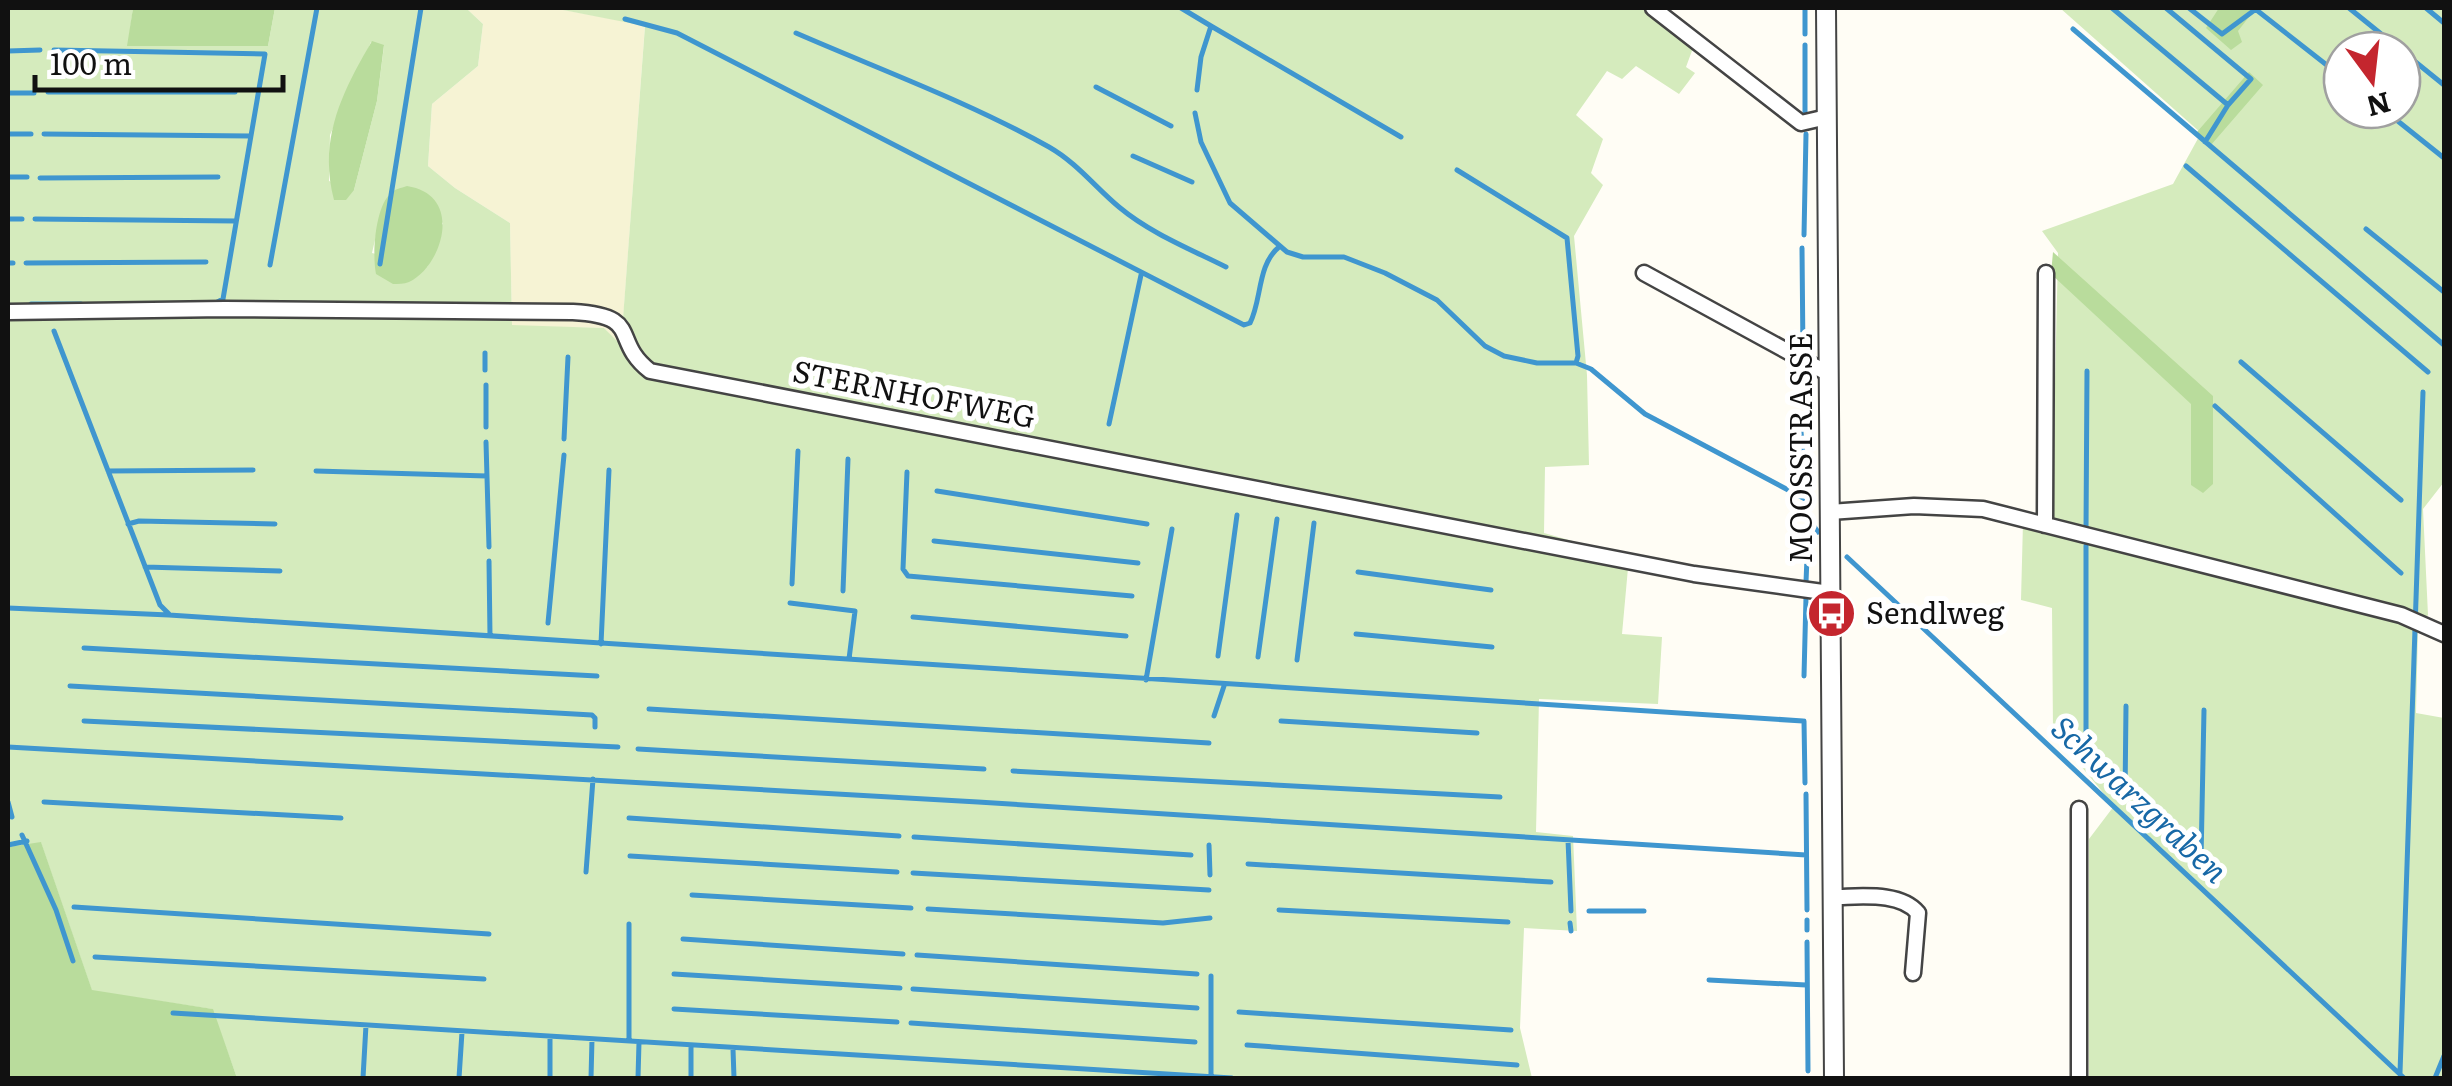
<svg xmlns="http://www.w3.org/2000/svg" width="2452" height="1086" viewBox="0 0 2452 1086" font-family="Literata,serif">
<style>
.farmland{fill:#f6f3d4}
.green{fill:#d5ebbd;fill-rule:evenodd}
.forest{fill:#b9dc9c}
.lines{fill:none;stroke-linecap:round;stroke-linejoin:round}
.stream{stroke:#3f96cf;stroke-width:5}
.minor-casing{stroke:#444;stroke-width:19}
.tertiary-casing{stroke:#444;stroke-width:22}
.minor{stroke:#fff;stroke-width:14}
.tertiary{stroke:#fff;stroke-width:18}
.labels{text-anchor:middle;stroke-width:10;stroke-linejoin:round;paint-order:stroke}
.street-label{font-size:30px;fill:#111;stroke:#fff}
.poi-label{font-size:30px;fill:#111;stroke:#fff;text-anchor:start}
.water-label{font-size:32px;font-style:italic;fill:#1768a6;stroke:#fff}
</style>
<rect width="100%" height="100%" fill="#fffdf5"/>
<path class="farmland" d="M466 8H564V10L645 25 621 347 604 328 512 326 510 223 455 188 428 166 432 104 478 66 483 24Z"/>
<path class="green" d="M8 8H133L128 46H268L275 8H466L483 24 478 66 432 104 428 166 455 188 510 223 512 325 604 328 621 345 645 26 563 10 564 8H1645L1693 48 1686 67 1695 73 1679 94 1636 66 1622 79 1607 71 1576 115 1603 139 1591 173 1603 185 1574 236 1587 375 1589 465 1545 467 1544 533 1629 557 1622 634 1662 637 1658 704 1539 699 1536 832 1573 836 1577 931 1524 928 1520 1028 1532 1078H237L212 1009 92 991 41 843 8 847ZM371 42 384 46 377 101 354 190 329 181 330 135ZM390 193 443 223 427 267 372 253 382 209Z
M2060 8H2444V482L2423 509 2428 615 2418 629 2416 713 2444 718V1078H2089V839L2114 806 2053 732 2052 608 2021 600 2023 522 2049 534 2052 517 2058 253 2042 231 2173 184 2201 133ZM2342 50H2402V110H2342Z"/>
<path class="forest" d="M133 8H275L268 46H127Z
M2219 8H2256L2238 31 2242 42 2231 50 2206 28Z
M372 41 384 45 377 101 354 190 346 200H334C318 140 342 92 372 41Z
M2249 72 2263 85 2211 145 2197 132Z
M407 186C465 195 442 267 409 282 404 284 398 284 393 284L376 274C372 254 375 207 391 193 395 189 401 188 407 186Z
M2053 252 2213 396V484L2203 493 2191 485V404L2051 274Z
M41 842 92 990 213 1009 237 1078H8V847Z"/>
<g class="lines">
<path class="stream" d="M1181 8 1211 26 1201 57 1197 90
M1805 8V34
M2112 8 2228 105 2205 142
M2166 8 2251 79 2228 105
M2189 8 2222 34 2256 9
M2254 8 2342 77
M2349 8 2401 50
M2426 8 2444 23
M625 19 677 33 1244 325 1250 323C1262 300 1257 265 1279 247
M1211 26 1401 137
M2073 29 2444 345
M796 33C881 70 969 102 1049 147 1077 163 1095 187 1119 207 1150 233 1190 249 1226 267
M1805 45V117
M54 50 265 54 223 299 212 305
M8 51 40 50
M2402 51 2444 85
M1096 87 1171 126
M48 92H235
M8 93H34
M2384 110 2444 158
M1195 113 1201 142 1230 203 1287 252 1303 257H1344L1385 273 1437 300 1485 346 1504 356 1537 363H1576L1591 369 1645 414 1807 500 1808 518 1818 532
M8 134H31
M44 134 250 136
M1133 156 1192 182
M2186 166 2428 372
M1457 170 1567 238 1578 356 1576 363
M8 177H27
M40 178 218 177
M8 219H22
M35 219 236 221
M2366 229 2444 292
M1804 235 1806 134
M1802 248 1803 355
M8 263H13
M26 263 206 262
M380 264 421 8
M270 265 317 8
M31 304H81
M54 331 160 605 169 614
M2241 362 2401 500
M485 370V353
M1803 373 1804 403
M486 385V427
M2215 406 2401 573
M1803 417 1801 432 1807 499
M1109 424 1141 275
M564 439 568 357
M486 442 489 547
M108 471 253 470
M316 471 487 476
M907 472 903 569 908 576 1132 596
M937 491 1147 524
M128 524 139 521 275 524
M2086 531 2087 371
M934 541 1138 563
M2086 546V755
M1847 557 2404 1078
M489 561 490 636
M145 567 280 571
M1358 572 1491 590
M1806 582 1808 533 1811 526
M792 584 798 451
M843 591 848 459
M790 603 855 611 849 659
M8 608 169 615 1803 721
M913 617 1126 636
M548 623 564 455
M1356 634 1492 647
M601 644 609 470
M84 648 597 676
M1218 656 1237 515
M1258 657 1277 519
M1297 660 1314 523
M1804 676 1806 597
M1146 680 1172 529
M70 686 592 715 595 718V727
M649 709 1209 743
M1214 716 1224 686
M84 721 618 747
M1281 721 1477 733
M1804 721 1805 783
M8 747 978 802 1806 855
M638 749 984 769
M1013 771 1500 797
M1806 794 1807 910
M2125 797 2126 706
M8 802 12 817
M44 802 341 818
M629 818 899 836
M22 835 56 910 73 961
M914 837 1191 855
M1568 840 1571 911
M8 845 27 841
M1209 845 1210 875
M630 856 897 872
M2201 860 2204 710
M1248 864 1551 882
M586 872 593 779
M913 873 1209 890
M692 895 911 908
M74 907 489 934
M928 909 1163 923 1210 918
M1279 910 1508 922
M1589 911H1644
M1570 923 1571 931
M1807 930V920
M683 939 903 954
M1807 942 1808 1071
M917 955 1197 974
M95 957 484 979
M674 974 900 988
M1211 976V1077
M1709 980 1806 985
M913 989 1197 1008
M674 1009 897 1022
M1239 1012 1511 1030
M173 1013 1232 1078
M911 1023 1195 1042
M629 1041V924
M1247 1045 1517 1065
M691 1047V1078
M733 1049 734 1078
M2400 1073 2423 392
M363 1078 366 1025
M459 1078 462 1032
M550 1078V1037
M591 1078 592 1039
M638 1078 639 1042
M2435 1078 2444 1056"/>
<defs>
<path id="minor" d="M1653 8 1801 123 1827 117
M1644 273 1829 374
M8 312 225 309 573 312C644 316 610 340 650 371L1694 574 1830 593
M1830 512 1914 506 1983 509 2401 615 2444 634
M2045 525 2046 273
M1833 897C1859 897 1900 891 1918 913L1913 973
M2079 1078V809"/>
<path id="tertiary" d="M1826 8 1834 1078"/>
</defs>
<use href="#minor" class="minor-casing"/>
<use href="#tertiary" class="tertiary-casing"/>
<use href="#minor" class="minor"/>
<use href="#tertiary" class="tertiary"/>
</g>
<defs>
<symbol id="bus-disc" viewBox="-11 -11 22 22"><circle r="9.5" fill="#c4262e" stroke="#fff"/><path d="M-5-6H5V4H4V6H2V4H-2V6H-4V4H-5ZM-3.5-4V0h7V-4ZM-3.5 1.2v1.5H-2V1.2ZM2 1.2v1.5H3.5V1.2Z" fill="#fff"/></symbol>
</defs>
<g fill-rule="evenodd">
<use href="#bus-disc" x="1804" y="586" width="55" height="55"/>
</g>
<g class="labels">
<g class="street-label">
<text transform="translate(914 395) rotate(11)" y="10">STERNHOFWEG</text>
<text transform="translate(1802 448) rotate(-90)" y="10">MOOSSTRASSE</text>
</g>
<g class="poi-label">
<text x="1866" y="624">Sendlweg</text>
</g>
<g class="water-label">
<text transform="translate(2139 800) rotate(43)" y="11">Schwarzgraben</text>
</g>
</g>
<rect width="2452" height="1086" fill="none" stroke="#111111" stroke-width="20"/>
<g transform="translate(2372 80) rotate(165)"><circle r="48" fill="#ffffff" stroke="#a0a0a0" stroke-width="2.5"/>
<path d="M0-8L18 38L0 25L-18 38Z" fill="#c4262e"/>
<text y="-15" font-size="28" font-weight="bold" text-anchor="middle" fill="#111111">N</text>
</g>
<path d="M35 75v15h248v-15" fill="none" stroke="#111111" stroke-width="5"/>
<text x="50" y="75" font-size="30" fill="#111111" stroke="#ffffff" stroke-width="8" paint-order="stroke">100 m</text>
</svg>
